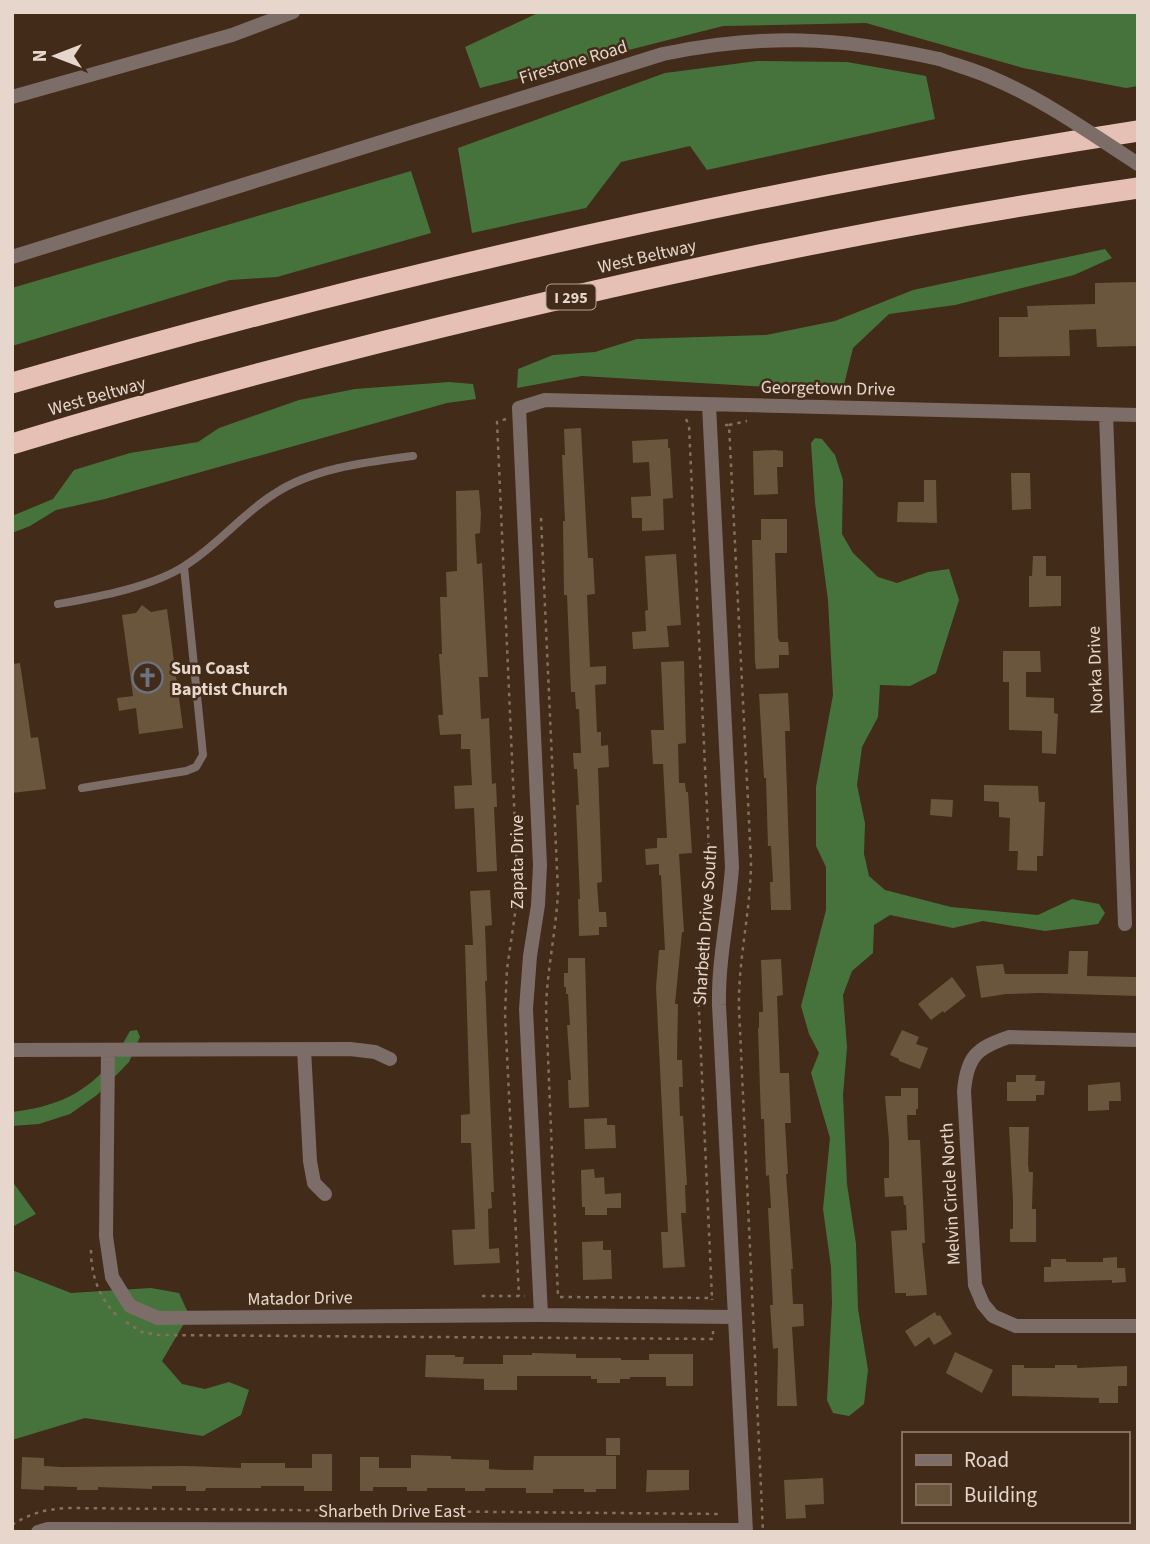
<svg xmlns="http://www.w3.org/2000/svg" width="1150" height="1544" viewBox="0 0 1150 1544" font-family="'Source Sans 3',sans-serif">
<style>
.forest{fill:#46733c}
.building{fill:#6a563d}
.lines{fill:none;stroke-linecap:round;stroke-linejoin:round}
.path{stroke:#857161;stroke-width:2.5;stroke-dasharray:3.5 5;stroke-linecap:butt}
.service{stroke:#7d6d68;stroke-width:8}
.minor{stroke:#7d6d68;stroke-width:14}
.tertiary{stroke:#7d6d68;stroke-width:14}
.motorway{stroke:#e6c0b4;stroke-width:21}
.tertiary-bridge{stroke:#7d6d68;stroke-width:14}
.labels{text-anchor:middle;stroke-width:5;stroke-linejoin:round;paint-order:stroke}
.shield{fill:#422b18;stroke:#b5a395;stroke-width:2}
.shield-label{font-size:16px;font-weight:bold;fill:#e6d6cb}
.street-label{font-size:18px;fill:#e6d6cb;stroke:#422b18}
.poi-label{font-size:18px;font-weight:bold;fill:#e6d6cb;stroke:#422b18;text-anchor:start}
</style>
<rect width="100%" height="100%" fill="#422b18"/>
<path class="forest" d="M540 12H1138V86L1126 88 1023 68 866 23 723 26 480 88 465 47Z
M757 61 847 62 926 76 935 119 707 170 690 146 621 162 586 208 472 233 458 148 665 73Z
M411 171 431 233 277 277 230 280 12 346V288Z
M1105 249 1112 258 1074 275 955 305 889 314 853 348 843 389H804L582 376 517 388 518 369 553 355 595 352 637 339 766 335 835 321 913 290Z
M449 382 473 384 476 399 447 403 105 499 56 510 30 526 12 533V516L53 499 74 470 130 453 198 442 219 428 299 400 355 389Z
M815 438 822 439 835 455 843 480 842 534 853 553 878 577 897 583 928 572 949 569 959 600 936 673 910 686 880 685 878 717 862 747 857 785 865 823 864 854 869 876 885 890 951 907 1038 915 1072 899 1099 904 1105 913 1098 924 1045 931 983 921 953 928 890 915 874 925 873 953 852 971 843 995 847 1047 843 1095 847 1184 856 1244 858 1309 868 1370 864 1404 849 1416 833 1413 827 1400 832 1303 831 1267 823 1209 830 1138 811 1073 819 1053 809 1034 801 1006 826 910V867L816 846V787L833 695 828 600 815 503 811 443Z
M137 1030 140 1037 129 1062 97 1095 70 1114 39 1124 12 1126V1112C53 1107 82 1096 110 1064 117 1056 124 1041 130 1031Z
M12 1181 36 1214 12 1227Z
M12 1270 71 1293 151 1288 179 1293 189 1315 162 1361 182 1384 205 1389 229 1382 249 1390 241 1415 203 1436 85 1418 12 1440Z"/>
<path class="building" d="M1138 282V346L1097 347 1096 329 1069 330 1070 356 999 357V317H1028L1027 306 1095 304V283Z
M581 428 588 558H593L595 594 587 595 590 667 606 666V684L595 685 597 732H601V746L608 745 609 767 598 768 602 882 597 883 599 912H606L607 927H599V935L579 936 578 899H580L576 805H579L577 769H574L573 753H581L579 709H576L575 692H571L567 595H564L563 521H565L562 455H565L564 429Z
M668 439V448H670L673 498 663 499 664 530 642 531V518H632L631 497 651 496 649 462 633 463 632 441Z
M775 450 783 451V467H777L778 494 754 495 753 451Z
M1011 473H1030L1031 509 1012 510Z
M924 480H936L937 523 897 522 898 502H924Z
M479 490 481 514 480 533 475 534 477 564 482 563 488 677H479L481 719 489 718 492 784 496 783 497 807H494L497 871 477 872 474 808 455 809 454 786 472 785 470 749H461V734L440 735 438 715H443L439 654H442L440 597H447L446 572 457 571 456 491Z
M761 519H787V553H775L778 638 780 642H788L789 655H779V668L756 669 755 661 752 540H761Z
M676 554 681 625 667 626 669 647 633 649 632 632 646 631 645 611 648 610 645 556Z
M1033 556H1046V576H1061V606L1029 607V576H1032Z
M142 605 151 612 167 609 183 728 139 734 136 708 119 711 117 698 133 696 122 615 136 613Z
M1003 651H1040L1041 672H1026V697L1054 698V713L1058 714 1056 754 1042 753V731L1009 730V682H1003Z
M684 661 686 743 678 744 679 783H685L686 792H688L692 853 679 854 684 932H682L675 1004H678L677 1060H682L683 1087H679L680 1116H683L687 1185H685L686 1213H681L685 1267 663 1268 661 1232H668L656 987 659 950H665L661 875H659V864L646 865 645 849 657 848V838H667L663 764H653L651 730H664L661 662Z
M20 663 31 738 38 737 46 789 12 793V664Z
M788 693 790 731H785L791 910H771L770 882H773L771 846H768L766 778H764L759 694Z
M984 785 1038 786 1039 802H1045L1043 856H1037V871L1017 870 1018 851H1009L1010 818 999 817V802L984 801Z
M931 799 953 800 952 817 930 815Z
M490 890 492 925 485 926 487 981H485L494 1192H491L492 1208 488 1209 489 1249 499 1248 500 1263 454 1265 452 1230 475 1229 471 1143H461V1115L470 1114 465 945H473L470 891Z
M1069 951H1088L1087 976 1136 977 1138 996 1040 993 1006 994 981 998 976 966 1003 964 1005 974H1068Z
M568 958H585L589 1107 569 1108 568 1080H571L567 1025H570L568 994H566V987H564V973H568Z
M781 959 783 995 777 996 780 1073H789L791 1123H785L788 1174H786L793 1269H791L793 1304H803L804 1326 792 1327 797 1406H777L778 1348 773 1349 770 1305H773L768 1208H771L769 1175 766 1176 764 1119H761L758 1028H759V1012H763L761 960Z
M952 977 966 996 944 1013 943 1011 931 1020 918 1004Z
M902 1030 919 1037 916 1044 928 1048 920 1069 899 1061V1059L890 1055Z
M1016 1075H1036L1035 1081H1045L1044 1095H1036V1101H1007V1082H1016Z
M1120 1082 1121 1101H1109V1110L1088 1111V1085Z
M901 1088H918V1109H916V1115H907L908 1140H920L925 1243H922L927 1295 906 1296V1293H895L891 1231 907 1230 906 1205H904L903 1196 885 1197 884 1178H889V1141L885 1096H901Z
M607 1118V1125H615L616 1148 585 1149 584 1119Z
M1009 1127H1029L1028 1164 1029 1172H1033L1032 1209H1036V1242H1010V1229H1013V1200Z
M594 1169 595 1178 604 1177 605 1194 621 1193V1208H607V1215H585V1207H582L581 1170Z
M603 1241V1250H611L612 1279 583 1280 582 1242Z
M1117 1257V1268H1125L1126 1282 1112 1283V1280L1044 1282V1267H1051V1259H1066V1262H1103V1258Z
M935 1312 937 1316 940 1315 952 1334 934 1345 929 1337 915 1347 905 1331Z
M955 1352 993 1370 982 1393 946 1373Z
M532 1353 576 1354V1358H621V1360H649V1354H693V1386H666V1377H630V1379H620V1383H597V1379H591V1376H517V1390H484V1379L425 1377 426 1355H455V1357H464L463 1364H503V1355H532Z
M1012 1365H1024V1368H1055V1365H1077V1368L1127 1366V1386H1118V1403H1099V1398L1012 1396Z
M606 1438H620V1455H606Z
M312 1454H332V1491H304V1486H261V1488H206L205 1491H186V1486H152V1489L98 1487V1490H77V1487L44 1486V1490L21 1489 22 1457 44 1458V1466L61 1467 186 1466 241 1468V1463H285V1468H312Z
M411 1455 451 1456V1459L489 1460V1469L505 1470H533L534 1456H616V1489H596V1492H584V1489H553V1493H526V1488H485V1491H465V1488H427V1491H407V1487H373V1491H360V1457H379V1468H411Z
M647 1470H689V1490L646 1492Z
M823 1478 824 1504 805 1505 806 1518 786 1519 784 1480Z"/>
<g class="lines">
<path class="path" d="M506 419 497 422 518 893 507 969 505 1014 519 1296
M686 419 689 426 711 894 701 948 698 989 712 1298
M725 425H729L751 861C751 910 738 959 739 1008L763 1532
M729 425 747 421
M541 518 558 892C556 932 547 969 546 1009L558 1297
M91 1250C91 1276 99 1297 117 1316
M482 1296H525
M560 1297 712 1298V1300
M126 1322 142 1332 159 1335 713 1339V1331
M12 1525C30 1513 47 1509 68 1508L720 1514"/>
<path class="service" d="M58 604C97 597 153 587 186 565 218 545 242 514 274 494 313 468 367 462 413 456
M82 788 186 771 196 767 203 755 184 567"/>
<path class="minor" d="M12 97 232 35 293 12
M709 405 732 867C729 914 718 958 719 1005L746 1532
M1106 414 1125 924
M1138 1040 1009 1037C977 1048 967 1056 964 1091L975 1285 983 1304 993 1316 1016 1326H1138
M304 1049 310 1161 314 1183 325 1194
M12 1050 350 1049 375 1052 390 1059
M108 1051 106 1236 112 1277 130 1306 158 1318 541 1315 734 1317
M541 1315 526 1009 530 956 538 905 540 865 519 408 545 400 1138 415
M38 1532 48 1529 746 1530"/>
<path class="tertiary" d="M12 257 663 54C764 33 839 37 939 59"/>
<path class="motorway" d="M12 383C382 276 757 190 1138 131
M12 444C192 389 374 342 556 300 748 255 942 216 1138 188"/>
<path class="tertiary-bridge" d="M939 59C956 65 974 70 990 77 1043 99 1090 133 1138 164"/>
</g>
<defs>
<symbol id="church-ring" viewBox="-11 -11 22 22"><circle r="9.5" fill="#422b18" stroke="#6b7280" stroke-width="1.5"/><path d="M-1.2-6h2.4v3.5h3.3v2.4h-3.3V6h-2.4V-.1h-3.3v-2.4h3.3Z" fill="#6b7280"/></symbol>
</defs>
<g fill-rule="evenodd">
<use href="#church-ring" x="130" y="660" width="35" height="35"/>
</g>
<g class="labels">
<rect class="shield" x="546.5" y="284.5" width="49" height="25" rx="5"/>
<g class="shield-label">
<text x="571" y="303">I 295</text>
</g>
<g class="street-label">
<text transform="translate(573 62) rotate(-17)" y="6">Firestone Road</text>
<text transform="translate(647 256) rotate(-13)" y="6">West Beltway</text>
<text transform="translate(828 388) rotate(1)" y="6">Georgetown Drive</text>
<text transform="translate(97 396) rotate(-16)" y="6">West Beltway</text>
<text transform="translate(1095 670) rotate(-92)" y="6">Norka Drive</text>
<text transform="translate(517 862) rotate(-90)" y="6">Zapata Drive</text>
<text transform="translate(705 925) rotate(-86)" y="6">Sharbeth Drive South</text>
<text transform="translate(950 1194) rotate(-93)" y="6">Melvin Circle North</text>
<text transform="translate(300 1298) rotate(-1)" y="6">Matador Drive</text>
<text x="392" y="1517">Sharbeth Drive East</text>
</g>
<g class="poi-label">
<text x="171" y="674">Sun Coast<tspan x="171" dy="21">Baptist Church</tspan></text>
</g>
</g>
<rect width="1150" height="1544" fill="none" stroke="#e6d6cb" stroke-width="28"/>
<rect x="902" y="1432" width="228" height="91" fill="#422b18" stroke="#846f60" stroke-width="2"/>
<rect x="916" y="1455" width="35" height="10" fill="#7d6d68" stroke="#846f60" stroke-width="2"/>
<text x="964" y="1467" font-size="21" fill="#e6d6cb">Road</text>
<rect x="916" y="1484" width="35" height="21" fill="#6a563d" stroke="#846f60" stroke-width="2"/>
<text x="964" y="1502" font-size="21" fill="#e6d6cb">Building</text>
<g transform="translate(56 56) rotate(270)" stroke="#422b18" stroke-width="5" paint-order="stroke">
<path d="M0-5L12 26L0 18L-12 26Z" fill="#e6d6cb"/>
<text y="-10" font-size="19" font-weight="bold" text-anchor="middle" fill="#e6d6cb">N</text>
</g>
</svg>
